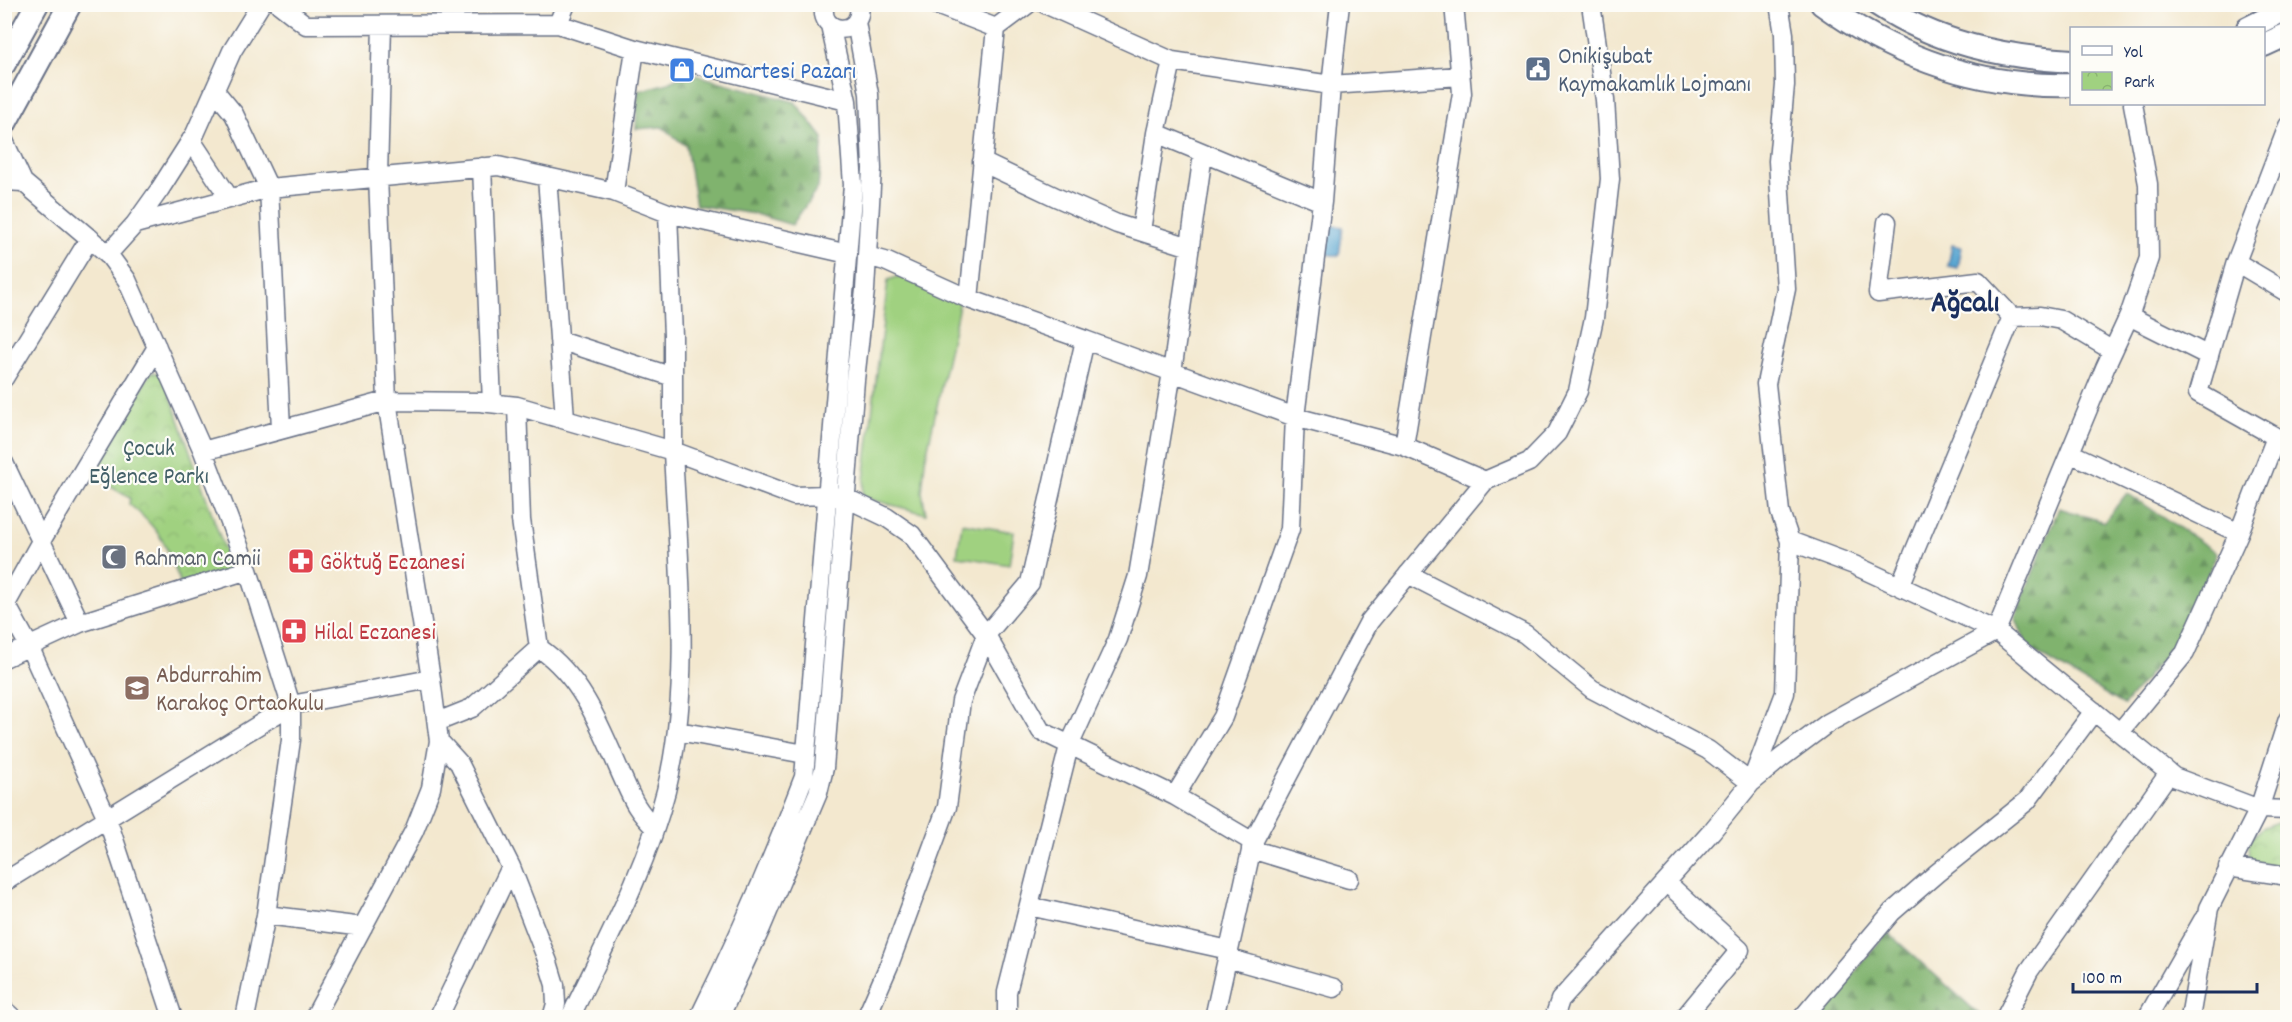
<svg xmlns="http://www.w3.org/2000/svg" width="2292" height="1022" viewBox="0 0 2292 1022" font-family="Dekko,sans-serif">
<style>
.grass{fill:#a0d180;stroke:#5e806f;stroke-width:1.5}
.forest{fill:url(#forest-firs);stroke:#4e7166;stroke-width:1.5}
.park{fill:url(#park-crowns);stroke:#5e806f;stroke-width:1.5}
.water{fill:#57a4d0;stroke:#396a97;stroke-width:1.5}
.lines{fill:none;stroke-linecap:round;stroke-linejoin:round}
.minor-casing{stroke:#677086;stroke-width:21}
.major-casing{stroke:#677086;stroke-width:26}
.minor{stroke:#fff;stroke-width:18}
.major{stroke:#fff;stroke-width:22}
.labels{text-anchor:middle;stroke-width:4.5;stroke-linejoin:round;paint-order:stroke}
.service-label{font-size:24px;fill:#4e5e75;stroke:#fdfcf7;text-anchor:start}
.shop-label{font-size:24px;fill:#366cbe;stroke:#fdfcf7;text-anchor:start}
.park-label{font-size:24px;fill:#436068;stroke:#fdfcf7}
.worship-label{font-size:24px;fill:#5b616d;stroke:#fdfcf7;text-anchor:start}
.health-label{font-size:24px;fill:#be3a42;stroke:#fdfcf7;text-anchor:start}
.education-label{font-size:24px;fill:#785e54;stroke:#fdfcf7;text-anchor:start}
.district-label{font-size:30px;font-weight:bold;fill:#1b2f5e;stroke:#fdfcf7}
</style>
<defs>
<pattern id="forest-firs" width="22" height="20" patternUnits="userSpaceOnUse" patternTransform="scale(1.5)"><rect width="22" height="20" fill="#80b36e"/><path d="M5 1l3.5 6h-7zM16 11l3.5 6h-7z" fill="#68925e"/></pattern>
<pattern id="park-crowns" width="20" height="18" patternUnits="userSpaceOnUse" patternTransform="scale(1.5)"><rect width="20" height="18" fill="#a0d180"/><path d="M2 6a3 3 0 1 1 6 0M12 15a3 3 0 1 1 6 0" fill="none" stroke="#89b471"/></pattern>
</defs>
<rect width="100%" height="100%" fill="#fdfcf7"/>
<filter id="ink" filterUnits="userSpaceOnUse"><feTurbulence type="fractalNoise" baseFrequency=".0167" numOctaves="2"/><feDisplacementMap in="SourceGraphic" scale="12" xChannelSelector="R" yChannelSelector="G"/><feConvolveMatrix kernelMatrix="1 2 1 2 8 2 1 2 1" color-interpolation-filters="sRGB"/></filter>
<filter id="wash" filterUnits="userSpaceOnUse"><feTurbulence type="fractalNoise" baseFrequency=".008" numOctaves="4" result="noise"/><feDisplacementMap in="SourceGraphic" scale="24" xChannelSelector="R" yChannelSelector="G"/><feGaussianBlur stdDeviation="1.35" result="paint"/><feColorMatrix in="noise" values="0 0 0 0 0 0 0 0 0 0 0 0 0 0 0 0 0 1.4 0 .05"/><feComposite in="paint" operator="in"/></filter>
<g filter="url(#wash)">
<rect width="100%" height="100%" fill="#f3e8cf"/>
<path class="grass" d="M900 276 960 301 925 461 922 492 926 514 862 497 888 280Z
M962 523 1014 532 1009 565 957 556Z"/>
<path class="forest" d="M688 73 795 102 823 138 818 188 792 225 755 214 696 205 686 146 662 127 636 129 638 91 668 83Z
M2127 493 2217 553 2184 632 2124 705 2028 648 2015 617 2059 508 2104 522Z
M1887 932 1982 1017 1819 1018Z"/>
<path class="park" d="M151 372 163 374 232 571 181 585C166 545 163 532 129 504L130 498 94 477Z
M2287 819V867L2249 863 2248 842 2262 828Z"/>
<path class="water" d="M1330 225 1343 227 1339 256 1325 254Z
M1952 245 1962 247 1958 268 1948 266Z"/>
</g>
<g filter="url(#ink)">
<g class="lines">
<defs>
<path id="minor" d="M279 4 306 25 558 24 635 49 847 101
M825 4C816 35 865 39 859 4
M934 4 996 28 1028 4
M1045 4 1172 61 1156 133 1322 202
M558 24 566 4
M996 28 969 299 1085 340 1030 583 986 635 1041 731 1175 796 1253 842
M1172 61 1331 85 1460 76
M215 91 234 114 269 188 281 428
M2288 126 2236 262 2198 393 2276 437 2288 440
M191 140 230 199
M4 141 23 182 108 254 127 280 203 451 248 570 291 705 4 882
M982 162 1058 198 1117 224 1190 247
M482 167 492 403
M547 177 565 418
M4 181 23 182
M614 192 635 49
M1887 222 1878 293 1978 281 2012 317 2040 316 2061 320 2113 351
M135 224 160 189 195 134 232 51 261 4
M1141 231 1156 133
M108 254 135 224 269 188 498 166 614 192 668 213 848 254
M867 256 885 261 969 299
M2236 262 2288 293
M2129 316 2209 356
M559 340 673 377
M1085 340 1295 417 1404 446 1462 93 1454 4
M157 347 41 541 6 604 29 646 107 818 173 1018
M4 378 90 238
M203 451 387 401 378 176 382 25
M2070 453 2239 533
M4 463 80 623
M1485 481 1529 462 1557 433 1578 391 1594 318 1610 179 1605 100 1591 4
M1790 541 1854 565 1996 631 2174 777 2259 809 2288 810
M1408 574 1525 634 1592 689 1708 750 1751 783 1785 693 1790 541 1780 512 1766 384 1786 289 1778 161 1785 85 1784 34 1779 4
M1900 586 2012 317
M539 648C582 677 601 728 621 774 632 798 635 809 655 828
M4 658 80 623 248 570
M437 722 472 708 539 648 521 520 517 406
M678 731 805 754
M2120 732 2185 653 2239 533 2276 437
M439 741 459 763 511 867 548 962 555 985 556 1004 552 1018
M1175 796 1223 717 1290 529 1295 417 1322 202 1331 85 1340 4
M1251 849 1349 879
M2228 867 2288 876
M1666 882 1740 950 1684 1018
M1029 906 1229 950
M266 915 363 927
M1227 958 1334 988
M4 1010 13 1018
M245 1018 266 915 291 740V705L431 679
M314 1018 414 831 431 788 439 741 431 679 387 401 480 402 517 406 673 451V336L668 213
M438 1018 511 867
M570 1018C605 944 646 870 666 791 693 683 678 562 673 451L794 496 827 495 846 498 886 517 912 535 986 635 961 701 947 807 889 965 866 1018
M699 1018C738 939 773 859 804 777L853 185 847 101 830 25
M719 1018 761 928 818 793 824 768 855 380 865 290 872 169 869 94 856 22
M1007 1018V992L1069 746 1118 639 1138 576 1172 372 1203 154
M1214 1018 1253 842 1369 622 1485 481 1404 446
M1554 1018 1560 1000 1712 831 1751 783 1781 758 1828 723 1996 631 2105 368 2129 316 2149 258 2148 184 2133 104
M1802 1018 1892 912 1937 873 2027 801 2094 711
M2005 1018 2029 971 2169 773
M2147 1018 2203 920
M2190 1018 2209 908 2259 809 2288 719"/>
<path id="major" d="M1822 4C1897 58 1979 88 2072 85
M1877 4C1937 43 2001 57 2072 61
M2248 28 2288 8
M2264 45 2288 34
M4 64 37 4
M4 125 70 4"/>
</defs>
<use href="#minor" class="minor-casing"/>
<use href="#major" class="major-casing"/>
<use href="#minor" class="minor"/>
<use href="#major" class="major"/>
</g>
</g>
<defs>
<symbol id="civic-square" viewBox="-11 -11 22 22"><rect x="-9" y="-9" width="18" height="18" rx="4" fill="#5c6f8a" stroke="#fdfcf7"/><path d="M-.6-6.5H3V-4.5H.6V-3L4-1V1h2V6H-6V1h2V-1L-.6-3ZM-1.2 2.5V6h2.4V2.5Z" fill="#fff"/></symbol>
<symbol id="shop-square" viewBox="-11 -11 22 22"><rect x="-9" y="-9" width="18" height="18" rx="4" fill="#3f7fe0" stroke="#fdfcf7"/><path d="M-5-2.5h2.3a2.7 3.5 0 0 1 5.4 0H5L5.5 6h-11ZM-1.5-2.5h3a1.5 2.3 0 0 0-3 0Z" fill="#fff"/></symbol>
<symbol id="mosque-square" viewBox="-11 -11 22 22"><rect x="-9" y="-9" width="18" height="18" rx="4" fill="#6b7280" stroke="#fdfcf7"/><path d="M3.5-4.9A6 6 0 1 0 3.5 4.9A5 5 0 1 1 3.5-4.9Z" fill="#fff"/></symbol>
<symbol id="pharmacy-square" viewBox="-11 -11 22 22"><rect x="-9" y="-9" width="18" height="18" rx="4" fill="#e0444e" stroke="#fdfcf7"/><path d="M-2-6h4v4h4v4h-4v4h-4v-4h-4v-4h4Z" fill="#fff"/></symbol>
<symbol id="school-square" viewBox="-11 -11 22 22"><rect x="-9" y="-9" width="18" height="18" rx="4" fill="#8d6e63" stroke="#fdfcf7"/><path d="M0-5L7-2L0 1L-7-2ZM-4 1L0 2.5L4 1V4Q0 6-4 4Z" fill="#fff"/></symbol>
</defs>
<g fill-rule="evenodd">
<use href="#civic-square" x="1523" y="54" width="30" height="30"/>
<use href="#shop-square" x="667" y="55" width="30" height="30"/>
<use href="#mosque-square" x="99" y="542" width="30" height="30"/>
<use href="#pharmacy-square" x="286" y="546" width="30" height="30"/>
<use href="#pharmacy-square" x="279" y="616" width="30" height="30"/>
<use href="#school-square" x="122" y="673" width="30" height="30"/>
</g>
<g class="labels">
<g class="service-label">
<text x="1558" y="63">Onikişubat<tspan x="1558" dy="28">Kaymakamlık Lojmanı</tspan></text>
</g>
<g class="shop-label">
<text x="702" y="78">Cumartesi Pazarı</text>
</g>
<g class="park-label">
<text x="149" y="455">Çocuk<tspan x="149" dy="28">Eğlence Parkı</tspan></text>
</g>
<g class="worship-label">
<text x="134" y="565">Rahman Camii</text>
</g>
<g class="health-label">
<text x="320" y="569">Göktuğ Eczanesi</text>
<text x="314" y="639">Hilal Eczanesi</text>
</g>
<g class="education-label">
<text x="156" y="682">Abdurrahim<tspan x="156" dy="28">Karakoç Ortaokulu</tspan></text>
</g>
<g class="district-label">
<text x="1965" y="311">Ağcalı</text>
</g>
</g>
<rect width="2292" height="1022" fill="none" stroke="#fdfcf7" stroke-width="24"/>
<rect x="2070" y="27" width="195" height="78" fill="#fdfcf7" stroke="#a3aaba" stroke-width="1.5"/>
<rect x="2082" y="46" width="30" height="9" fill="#ffffff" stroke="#a3aaba" stroke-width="1.5"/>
<text x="2124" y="57" font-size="18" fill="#1b2f5e">Yol</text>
<rect x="2082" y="72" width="30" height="18" fill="url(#park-crowns)" stroke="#a3aaba" stroke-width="1.5"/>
<text x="2124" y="87" font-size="18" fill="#1b2f5e">Park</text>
<path d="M2073 983v9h184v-9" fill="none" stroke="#1b2f5e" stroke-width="3"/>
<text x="2082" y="983" font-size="18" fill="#1b2f5e" stroke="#fdfcf7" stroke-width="4.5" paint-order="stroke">100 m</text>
</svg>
